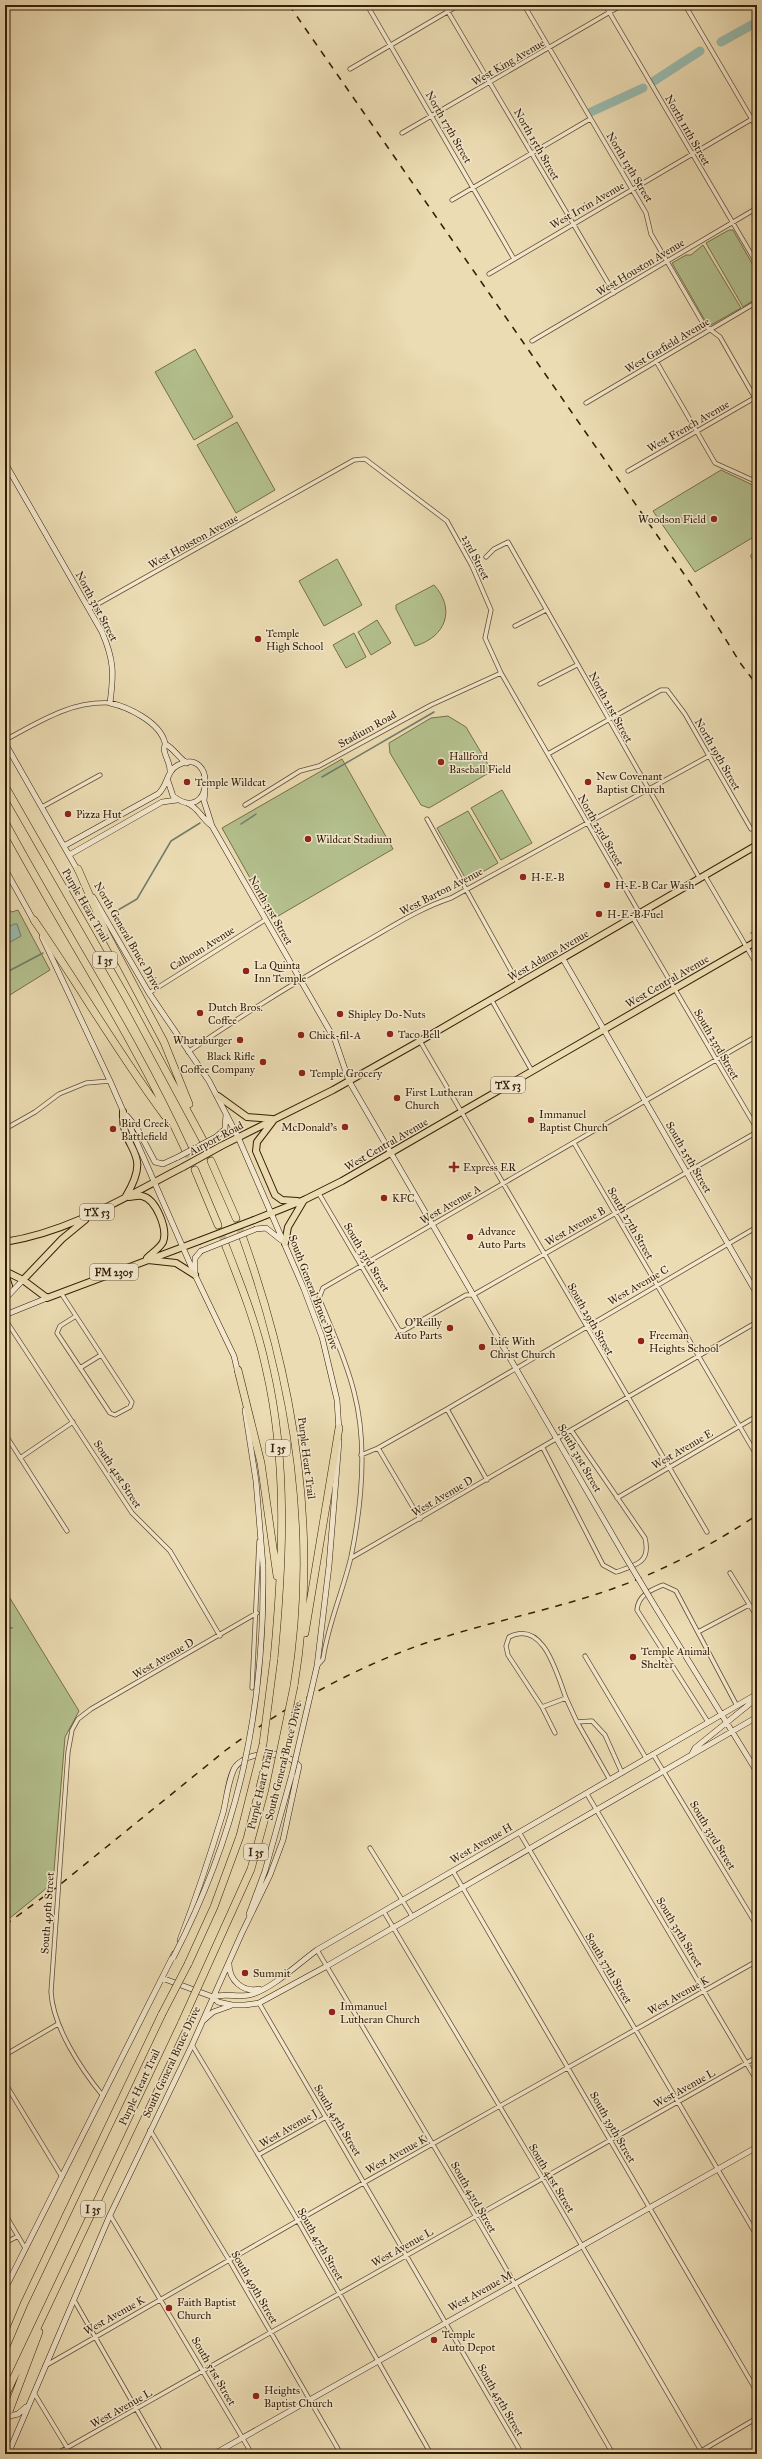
<svg xmlns="http://www.w3.org/2000/svg" width="762" height="2459" viewBox="0 0 762 2459" font-family="'IM FELL Great Primer',serif">
<style>
.green{fill:#b4c18f;stroke:#74704a}
.water{fill:#99bbaf;stroke:#717c6b}
.lines{fill:none;stroke-linecap:round;stroke-linejoin:round}
.stream{stroke:#717c6b;stroke-width:1.5}
.river{stroke:#99bbaf;stroke-width:9}
.highway-tunnel{stroke:#c7b690;stroke-width:7;stroke-dasharray:7 3.5;stroke-linecap:butt}
.street-casing{stroke:#624e31;stroke-width:5}
.secondary-casing{stroke:#341e06;stroke-width:6}
.primary-casing{stroke:#341e06;stroke-width:8}
.highway-casing{stroke:#341e06;stroke-width:8}
.street{stroke:#f3e8ce;stroke-width:3.5}
.secondary{stroke:#f3e8ce;stroke-width:5}
.primary{stroke:#ecdcb3;stroke-width:6}
.highway{stroke:#ecdcb3;stroke-width:7}
.rail{stroke:#341e06;stroke-width:1.5;stroke-dasharray:7 7;stroke-linecap:butt}
.secondary-bridge-casing{stroke:#341e06;stroke-width:6;stroke-linecap:butt}
.primary-bridge-casing{stroke:#341e06;stroke-width:8;stroke-linecap:butt}
.highway-bridge-casing{stroke:#341e06;stroke-width:8;stroke-linecap:butt}
.secondary-bridge{stroke:#f3e8ce;stroke-width:5}
.primary-bridge{stroke:#ecdcb3;stroke-width:6}
.highway-bridge{stroke:#ecdcb3;stroke-width:7}
.poi-dot{fill:#8f2418;stroke:#f3e8ce;stroke-width:1.5}
.labels{text-anchor:middle;stroke-width:3;stroke-linejoin:round;paint-order:stroke}
.shield{fill:#f3e8ce;stroke:#6d5b42;stroke-width:1}
.shield-label{font-size:10px;font-weight:bold;fill:#341e06}
.street-label{font-size:11px;fill:#341e06;stroke:#f3e8ce}
.poi-label{font-size:11px;fill:#341e06;stroke:#f3e8ce;text-anchor:start}
</style>
<rect width="100%" height="100%" fill="#ecdcb3"/>
<filter id="stains"><feTurbulence type="fractalNoise" baseFrequency=".005" numOctaves="4"/><feColorMatrix values="0 0 0 0 .2 0 0 0 0 .09 0 0 0 0 .02 0 0 0 .5 -.17"/></filter>
<radialGradient id="worn" r=".72"><stop offset=".6" stop-color="#630" stop-opacity="0"/><stop offset="1" stop-color="#630" stop-opacity=".3"/></radialGradient>
<path class="green" d="M729 230H733L757 272V298L743 307 706 243Z
M703 245 741 308 711 325 707 324 672 263 686 255H691Z
M195 349 233 417 194 440 155 372Z
M237 422 275 490 236 513 197 445Z
M721 470 757 487V535L695 572 653 511Z
M337 559 362 605 324 626 299 581Z
M434 585C456 609 446 637 415 646L396 609V605Z
M377 620 391 643 371 655 358 632Z
M354 633 366 657 346 668 333 645Z
M448 716 466 727 492 771 429 808 421 805 390 753 389 743 431 718Z
M342 759 393 849 273 919 222 828Z
M502 790 532 843 501 860 471 808Z
M468 811 498 863 467 881 437 828Z
M8 909 12 912 18 910 50 970 5 998V911Z
M5 1590 79 1711 65 1737 53 1883 5 1922Z"/>
<path class="water" d="M14 924H17L21 936 5 945V929Z"/>
<g class="lines">
<path class="stream" d="M322 777 434 712
M241 824 256 814
M113 913 137 899 171 841 200 823
M751 933 757 929
M5 973 43 953
M5 1626 12 1628"/>
<path class="river" d="M721 42 757 22
M654 81 700 51
M591 112 643 88"/>
<path class="highway-tunnel" d="M204 1142 211 1161
M186 1151 195 1170
M236 1218 243 1238
M218 1225 225 1244"/>
<defs>
<path id="street" d="M367 5 514 259
M444 5 614 293
M524 5 646 213 651 234 704 325 720 337 755 398
M605 5 757 264
M685 5 757 128
M350 69 459 5
M402 133 622 5
M452 200 590 119
M489 274 757 116
M532 341 757 208
M656 361 715 463 757 482
M586 403 757 302
M628 471 756 397
M753 556 757 562
M486 557 494 549 508 542 700 879
M89 609 354 460 365 459 447 521 472 566 491 610 485 638 501 673 640 914
M515 626 546 610
M755 656 757 654
M540 684 577 665
M5 740C39 722 70 701 110 703
M548 754 661 690H667L685 714 751 829
M245 805 300 771 319 766 431 705 501 673
M42 807 100 775
M427 819 518 983
M705 876 757 965
M633 918 757 1129
M149 993 265 920
M491 999 532 1071
M420 1041 707 1532
M188 1052C242 1015 299 980 356 947 387 930 417 909 451 898L709 756
M5 1129 35 1112 59 1094 86 1083 110 1081
M574 1143 757 1456
M318 1192 399 1330 403 1331 466 1295H473L757 1132
M61 1293 132 1402 130 1407 115 1415 110 1413 57 1333 60 1326 76 1316
M5 1319 132 1513 170 1551 220 1636
M80 1368 101 1355
M447 1409 487 1480
M5 1434 67 1531
M378 1448 420 1519
M543 1448 603 1565 616 1572C636 1565 651 1563 645 1538L571 1430
M361 1455 378 1448 447 1409 757 1227
M20 1458 73 1422
M617 1498 757 1416
M351 1558 757 1322
M730 1573 757 1617
M698 1632 749 1605
M585 1656 646 1758
M317 1666 323 1659C328 1624 343 1591 351 1557 362 1503 368 1445 354 1392 346 1359 331 1328 319 1298L323 1288 757 1036
M252 1688 259 1541
M542 1707 566 1698 577 1722 592 1721 605 1735 622 1773
M577 1722 610 1780
M708 1722 637 1610C638 1595 651 1590 663 1585L676 1591 737 1706
M555 1733 542 1707 508 1655 506 1646 509 1637C544 1619 557 1675 566 1698
M653 1754 757 1926
M587 1794 757 2081
M519 1832 757 2236
M370 1848 412 1916
M453 1871 757 2392
M384 1912 543 2179 703 2454
M317 1950 476 2217 613 2454
M259 2003 522 2454
M192 2045 298 2221 431 2454
M5 2055 58 2024
M5 2083 62 2177
M103 2096C81 2069 53 2027 51 1992L68 1752 72 1730 78 1719 91 1709 257 1613
M150 2130 229 2260 341 2454
M258 2155 326 2117
M5 2214 25 2248
M110 2215 252 2454
M5 2243 18 2236
M74 2300 162 2454
M45 2366 365 2182 757 1961
M34 2393 71 2454
M56 2454 757 2057
M696 2454 757 2418"/>
<path id="secondary" d="M5 463 102 632C114 660 114 673 110 703 128 707 160 722 165 743 166 747 164 745 164 749 165 758 171 763 170 773
M5 743 78 871
M165 744C174 748 178 758 187 763
M205 790 204 801 212 826 335 1040 349 1081 623 1553
M187 803C198 807 202 819 212 826
M64 846 158 794C168 786 166 771 178 765 217 745 213 827 173 796L168 781
M69 855 162 802 177 800
M5 869 35 923
M93 897 149 993 209 1081 238 1137 304 1289 322 1337 337 1400 339 1431
M42 937 110 1081 195 1275 234 1356 238 1373
M563 959 757 1294
M127 1116 137 1128 155 1162 163 1164 178 1157
M216 1137 225 1129 226 1114
M256 1229 266 1228 281 1240
M195 1273V1258L201 1251
M5 1299 23 1280
M5 1315 47 1298
M245 1410 256 1481 263 1566
M656 1608 757 1772
M317 1666 329 1566 339 1441
M692 1754 695 1748 757 1698
M249 1914 265 1871 292 1774
M180 1940C196 1898 210 1856 223 1813 226 1802 229 1774 236 1766 249 1750 287 1750 299 1766L283 1840 270 1875 240 1937
M229 1964C229 1980 243 1993 259 1989
M162 1978 213 1997 218 2002 232 2005H245L259 2003 327 1966 757 1717
M213 1997C226 1992 240 1999 253 1994 274 1987 299 1963 317 1950L757 1694
M204 2020 213 2012 230 2006
M5 2289 174 1954
M10 2416 18 2414 26 2407
M8 2454 110 2215 192 2045 241 1935
M214 2454 757 2147"/>
<path id="primary" d="M218 1096 247 1117 272 1119
M123 1112C121 1153 154 1149 126 1196
M273 1121 257 1142 256 1151 275 1195 282 1200 297 1201
M221 1146 333 1090 420 1041 757 845
M129 1197C133 1197 138 1195 142 1196 156 1199 168 1229 163 1242 160 1248 152 1253 147 1258
M254 1220 304 1200 342 1181 757 941
M5 1242C70 1232 125 1197 183 1167
M285 1243 288 1227 304 1200
M148 1260 176 1263 195 1275
M5 1271 23 1280 47 1298 199 1241
M5 1274 9 1286 5 1298
M23 1280 62 1239 85 1220"/>
<path id="highway" d="M5 786 127 999 204 1142
M5 822C64 932 134 1037 186 1151
M78 869 106 933 164 1042 189 1104
M34 920C79 985 118 1053 165 1116
M211 1161 236 1218
M195 1170 218 1225
M243 1238C294 1381 319 1535 294 1686
M225 1244C241 1285 257 1325 266 1368 288 1463 283 1563 274 1659
M238 1370 261 1463 277 1576
M305 1633 339 1428
M188 1964 214 1907 240 1836
M5 2349 24 2304 162 2014
M5 2396 182 2022
M5 2422 39 2332"/>
</defs>
<use href="#street" class="street-casing"/>
<use href="#secondary" class="secondary-casing"/>
<use href="#primary" class="primary-casing"/>
<use href="#highway" class="highway-casing"/>
<use href="#street" class="street"/>
<use href="#secondary" class="secondary"/>
<use href="#primary" class="primary"/>
<use href="#highway" class="highway"/>
<path class="rail" d="M289 5 693 587 741 664 757 685
M5 1925 57 1887 226 1750C286 1706 350 1670 420 1645 483 1623 549 1611 612 1589 663 1571 712 1545 757 1515"/>
<defs>
<path id="secondary-bridge" d="M178 1157 216 1137
M201 1251 256 1229
M623 1553 656 1608
M292 1774 317 1666
M173 1958C239 1831 265 1708 263 1566
M5 2413 10 2416"/>
<path id="primary-bridge" d="M183 1167 221 1146
M199 1241 254 1220"/>
<path id="highway-bridge" d="M240 1836 263 1744 274 1659
M162 2014 188 1964
M182 2022 251 1869 272 1792 294 1686"/>
</defs>
<use href="#secondary-bridge" class="secondary-bridge-casing"/>
<use href="#primary-bridge" class="primary-bridge-casing"/>
<use href="#highway-bridge" class="highway-bridge-casing"/>
<use href="#secondary-bridge" class="secondary-bridge"/>
<use href="#primary-bridge" class="primary-bridge"/>
<use href="#highway-bridge" class="highway-bridge"/>
</g>
<g class="poi-dot">
<circle cx="714" cy="519" r="4"/>
<circle cx="258" cy="639" r="4"/>
<circle cx="441" cy="762" r="4"/>
<circle cx="187" cy="782" r="4"/>
<circle cx="588" cy="782" r="4"/>
<circle cx="68" cy="814" r="4"/>
<circle cx="308" cy="839" r="4"/>
<circle cx="523" cy="877" r="4"/>
<circle cx="607" cy="885" r="4"/>
<circle cx="599" cy="914" r="4"/>
<circle cx="246" cy="971" r="4"/>
<circle cx="200" cy="1013" r="4"/>
<circle cx="340" cy="1014" r="4"/>
<circle cx="390" cy="1034" r="4"/>
<circle cx="301" cy="1035" r="4"/>
<circle cx="240" cy="1040" r="4"/>
<circle cx="263" cy="1062" r="4"/>
<circle cx="302" cy="1073" r="4"/>
<circle cx="397" cy="1098" r="4"/>
<circle cx="531" cy="1120" r="4"/>
<circle cx="345" cy="1127" r="4"/>
<circle cx="113" cy="1129" r="4"/>
<path d="M452 1161h4v4h4v4h-4v4h-4v-4h-4v-4h4z"/>
<circle cx="384" cy="1198" r="4"/>
<circle cx="470" cy="1237" r="4"/>
<circle cx="450" cy="1328" r="4"/>
<circle cx="641" cy="1341" r="4"/>
<circle cx="482" cy="1347" r="4"/>
<circle cx="633" cy="1657" r="4"/>
<circle cx="245" cy="1973" r="4"/>
<circle cx="332" cy="2012" r="4"/>
<circle cx="169" cy="2308" r="4"/>
<circle cx="434" cy="2340" r="4"/>
<circle cx="256" cy="2396" r="4"/>
</g>
<g class="labels">
<g class="shield">
<rect x="93" y="952" width="24" height="16" rx="3"/>
<rect x="491" y="1077" width="34" height="16" rx="3"/>
<rect x="80" y="1204" width="34" height="16" rx="3"/>
<rect x="90" y="1264" width="48" height="16" rx="3"/>
<rect x="266" y="1440" width="24" height="16" rx="3"/>
<rect x="244" y="1844" width="24" height="16" rx="3"/>
<rect x="81" y="2201" width="24" height="16" rx="3"/>
</g>
<g class="shield-label">
<text x="105" y="964">I 35</text>
<text x="508" y="1089">TX 53</text>
<text x="97" y="1216">TX 53</text>
<text x="114" y="1276">FM 2305</text>
<text x="278" y="1452">I 35</text>
<text x="256" y="1856">I 35</text>
<text x="93" y="2213">I 35</text>
</g>
<g class="street-label">
<text transform="translate(508 62) rotate(-30)" y="4">West King Avenue</text>
<text transform="translate(449 127) rotate(60)" y="4">North 17th Street</text>
<text transform="translate(688 130) rotate(60)" y="4">North 11th Street</text>
<text transform="translate(537 144) rotate(60)" y="4">North 15th Street</text>
<text transform="translate(630 167) rotate(59)" y="4">North 13th Street</text>
<text transform="translate(587 205) rotate(-30)" y="4">West Irvin Avenue</text>
<text transform="translate(640 267) rotate(-31)" y="4">West Houston Avenue</text>
<text transform="translate(667 345) rotate(-31)" y="4">West Garfield Avenue</text>
<text transform="translate(688 426) rotate(-30)" y="4">West French Avenue</text>
<text transform="translate(193 541) rotate(-29)" y="4">West Houston Avenue</text>
<text transform="translate(476 557) rotate(63)" y="4">23rd Street</text>
<text transform="translate(97 606) rotate(62)" y="4">North 31st Street</text>
<text transform="translate(611 707) rotate(61)" y="4">North 21st Street</text>
<text transform="translate(367 729) rotate(-29)" y="4">Stadium Road</text>
<text transform="translate(718 754) rotate(60)" y="4">North 19th Street</text>
<text transform="translate(601 830) rotate(60)" y="4">North 23rd Street</text>
<text transform="translate(441 891) rotate(-27)" y="4">West Barton Avenue</text>
<text transform="translate(86 905) rotate(60)" y="4">Purple Heart Trail</text>
<text transform="translate(271 910) rotate(60)" y="4">North 31st Street</text>
<text transform="translate(128 936) rotate(60)" y="4">North General Bruce Drive</text>
<text transform="translate(202 948) rotate(-32)" y="4">Calhoun Avenue</text>
<text transform="translate(548 955) rotate(-30)" y="4">West Adams Avenue</text>
<text transform="translate(667 981) rotate(-30)" y="4">West Central Avenue</text>
<text transform="translate(717 1044) rotate(60)" y="4">South 23rd Street</text>
<text transform="translate(216 1138) rotate(-28)" y="4">Airport Road</text>
<text transform="translate(386 1144) rotate(-30)" y="4">West Central Avenue</text>
<text transform="translate(689 1157) rotate(60)" y="4">South 25th Street</text>
<text transform="translate(450 1204) rotate(-30)" y="4">West Avenue A</text>
<text transform="translate(631 1223) rotate(60)" y="4">South 27th Street</text>
<text transform="translate(575 1226) rotate(-30)" y="4">West Avenue B</text>
<text transform="translate(367 1257) rotate(59)" y="4">South 33rd Street</text>
<text transform="translate(638 1285) rotate(-30)" y="4">West Avenue C</text>
<text transform="translate(314 1292) rotate(69)" y="4">South General Bruce Drive</text>
<text transform="translate(591 1319) rotate(60)" y="4">South 29th Street</text>
<text transform="translate(682 1449) rotate(-30)" y="4">West Avenue E</text>
<text transform="translate(307 1458) rotate(83)" y="4">Purple Heart Trail</text>
<text transform="translate(580 1458) rotate(60)" y="4">South 31st Street</text>
<text transform="translate(118 1474) rotate(57)" y="4">South 41st Street</text>
<text transform="translate(442 1496) rotate(-30)" y="4">West Avenue D</text>
<text transform="translate(163 1658) rotate(-30)" y="4">West Avenue D</text>
<text transform="translate(283 1761) rotate(-76)" y="4">South General Bruce Drive</text>
<text transform="translate(260 1789) rotate(-77)" y="4">Purple Heart Trail</text>
<text transform="translate(713 1835) rotate(59)" y="4">South 33rd Street</text>
<text transform="translate(481 1843) rotate(-30)" y="4">West Avenue H</text>
<text transform="translate(47 1913) rotate(-86)" y="4">South 49th Street</text>
<text transform="translate(680 1932) rotate(59)" y="4">South 35th Street</text>
<text transform="translate(609 1968) rotate(59)" y="4">South 37th Street</text>
<text transform="translate(678 1995) rotate(-29)" y="4">West Avenue K</text>
<text transform="translate(171 2062) rotate(-65)" y="4">South General Bruce Drive</text>
<text transform="translate(139 2087) rotate(-65)" y="4">Purple Heart Trail</text>
<text transform="translate(684 2088) rotate(-29)" y="4">West Avenue L</text>
<text transform="translate(338 2120) rotate(59)" y="4">South 45th Street</text>
<text transform="translate(613 2127) rotate(60)" y="4">South 39th Street</text>
<text transform="translate(288 2128) rotate(-30)" y="4">West Avenue J</text>
<text transform="translate(396 2154) rotate(-29)" y="4">West Avenue K</text>
<text transform="translate(552 2178) rotate(59)" y="4">South 41st Street</text>
<text transform="translate(474 2197) rotate(60)" y="4">South 43rd Street</text>
<text transform="translate(321 2244) rotate(60)" y="4">South 47th Street</text>
<text transform="translate(402 2247) rotate(-29)" y="4">West Avenue L</text>
<text transform="translate(255 2287) rotate(60)" y="4">South 49th Street</text>
<text transform="translate(480 2291) rotate(-29)" y="4">West Avenue M</text>
<text transform="translate(114 2315) rotate(-29)" y="4">West Avenue K</text>
<text transform="translate(214 2371) rotate(60)" y="4">South 51st Street</text>
<text transform="translate(501 2400) rotate(60)" y="4">South 45th Street</text>
<text transform="translate(121 2408) rotate(-29)" y="4">West Avenue L</text>
</g>
<g class="poi-label">
<text x="706" y="523" text-anchor="end">Woodson Field</text>
<text x="266" y="637">Temple<tspan x="266" dy="13">High School</tspan></text>
<text x="449" y="760">Hallford<tspan x="449" dy="13">Baseball Field</tspan></text>
<text x="596" y="780">New Covenant<tspan x="596" dy="13">Baptist Church</tspan></text>
<text x="195" y="786">Temple Wildcat</text>
<text x="76" y="818">Pizza Hut</text>
<text x="316" y="843">Wildcat Stadium</text>
<text x="531" y="881">H-E-B</text>
<text x="615" y="889">H-E-B Car Wash</text>
<text x="607" y="918">H-E-B Fuel</text>
<text x="254" y="969">La Quinta<tspan x="254" dy="13">Inn Temple</tspan></text>
<text x="208" y="1011">Dutch Bros.<tspan x="208" dy="13">Coffee</tspan></text>
<text x="348" y="1018">Shipley Do-Nuts</text>
<text x="398" y="1038">Taco Bell</text>
<text x="309" y="1039">Chick-fil-A</text>
<text x="232" y="1044" text-anchor="end">Whataburger</text>
<text x="255" y="1060" text-anchor="end">Black Rifle<tspan x="255" dy="13">Coffee Company</tspan></text>
<text x="310" y="1077">Temple Grocery</text>
<text x="405" y="1096">First Lutheran<tspan x="405" dy="13">Church</tspan></text>
<text x="539" y="1118">Immanuel<tspan x="539" dy="13">Baptist Church</tspan></text>
<text x="121" y="1127">Bird Creek<tspan x="121" dy="13">Battlefield</tspan></text>
<text x="337" y="1131" text-anchor="end">McDonald's</text>
<text x="463" y="1171">Express ER</text>
<text x="392" y="1202">KFC</text>
<text x="478" y="1235">Advance<tspan x="478" dy="13">Auto Parts</tspan></text>
<text x="442" y="1326" text-anchor="end">O'Reilly<tspan x="442" dy="13">Auto Parts</tspan></text>
<text x="649" y="1339">Freeman<tspan x="649" dy="13">Heights School</tspan></text>
<text x="490" y="1345">Life With<tspan x="490" dy="13">Christ Church</tspan></text>
<text x="641" y="1655">Temple Animal<tspan x="641" dy="13">Shelter</tspan></text>
<text x="253" y="1977">Summit</text>
<text x="340" y="2010">Immanuel<tspan x="340" dy="13">Lutheran Church</tspan></text>
<text x="177" y="2306">Faith Baptist<tspan x="177" dy="13">Church</tspan></text>
<text x="442" y="2338">Temple<tspan x="442" dy="13">Auto Depot</tspan></text>
<text x="264" y="2394">Heights<tspan x="264" dy="13">Baptist Church</tspan></text>
</g>
</g>
<rect width="762" height="2459" fill="none" stroke="#ecdcb3" stroke-width="20"/>
<rect x="6" y="6" width="750" height="2447" fill="none" stroke="#341e06" stroke-width="2"/>
<rect x="10" y="10" width="742" height="2439" fill="none" stroke="#341e06"/>
<rect width="100%" height="100%" filter="url(#stains)"/>
<rect width="100%" height="100%" fill="url(#worn)"/>
</svg>
